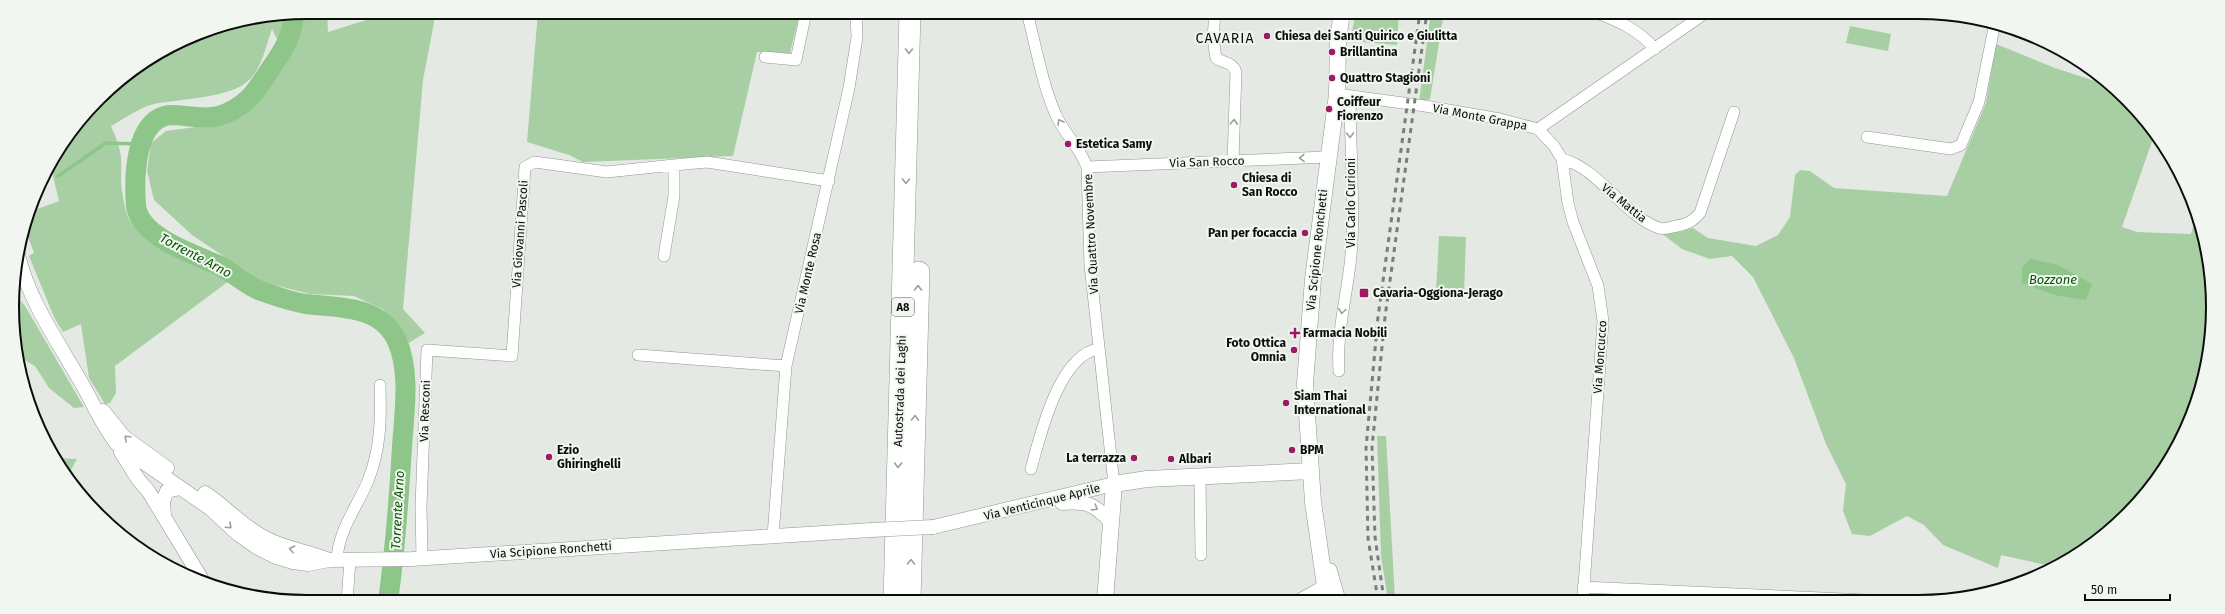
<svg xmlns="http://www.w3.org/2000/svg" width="2225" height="614" viewBox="0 0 2225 614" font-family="'Fira Sans',sans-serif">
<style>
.green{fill:#a7cfa3}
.water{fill:#8ec588}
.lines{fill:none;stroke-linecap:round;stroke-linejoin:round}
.stream{stroke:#8ec588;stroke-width:3.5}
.river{stroke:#8ec588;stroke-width:20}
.minor-casing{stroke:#919691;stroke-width:12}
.tertiary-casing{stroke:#919691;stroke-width:15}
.secondary-casing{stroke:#919691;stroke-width:17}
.motorway-casing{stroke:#919691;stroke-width:22}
.minor{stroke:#fff;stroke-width:11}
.tertiary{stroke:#fff;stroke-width:14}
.secondary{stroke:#fff;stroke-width:16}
.motorway{stroke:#fff;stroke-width:21}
.rail{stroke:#7a7e7a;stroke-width:3;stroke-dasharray:5 5;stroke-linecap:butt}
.tertiary-bridge-casing{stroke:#919691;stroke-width:15;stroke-linecap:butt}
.tertiary-bridge{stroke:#fff;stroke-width:14}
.oneway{stroke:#9d9e9d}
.poi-dot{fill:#a01967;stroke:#f1f6f0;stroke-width:1.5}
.labels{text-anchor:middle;stroke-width:4;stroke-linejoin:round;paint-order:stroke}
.shield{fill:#f1f6f0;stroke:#505350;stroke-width:1}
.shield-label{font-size:11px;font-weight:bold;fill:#0b0d0b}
.poi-label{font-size:12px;font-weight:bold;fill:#0b0d0b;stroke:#f1f6f0;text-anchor:start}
.street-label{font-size:12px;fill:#0b0d0b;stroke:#f1f6f0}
.water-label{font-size:13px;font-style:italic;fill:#085803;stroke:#f1f6f0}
.quarter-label{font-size:14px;letter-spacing:1px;fill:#0b0d0b;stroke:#f1f6f0}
.rim{fill:none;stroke:#0b0d0b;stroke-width:2}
</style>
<rect width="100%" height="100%" fill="#e4e9e3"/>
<path class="green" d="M307 12H327L328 32 392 12H436L423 80 403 309 425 333 407 344 384 310 354 296 310 294 262 282 192 235 154 200 147 171 151 143 166 131 203 126 233 119 261 97 287 59 272 29C266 45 262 69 248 81 230 98 179 99 154 104 140 107 124 119 111 126 115 136 120 146 121 158 122 169 120 180 122 191 124 201 125 212 130 221 150 252 200 266 233 278L115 366 116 393 110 403 105 404 89 378 81 324 63 332 54 317 29 256 34 253 24 225 29 212 59 201 50 164 73 128 112 85 194 34 250 18Z
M538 12H800L790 53 757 52 733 156 583 162 569 155 527 142Z
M1356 12H1399L1397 45 1350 41Z
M1431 12H1444L1430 99 1419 102Z
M1850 26 1891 34 1888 51 1846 43Z
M1996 44 2055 68 2113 87 2126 98 2155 133 2122 227 2137 232 2191 234 2197 214 2207 249 2213 307 2207 364 2174 454 2113 529 2055 567 2001 555 1998 568 1943 545 1924 525 1907 516 1870 536 1852 534 1843 511 1846 484 1826 444 1794 358 1753 277 1732 256 1710 259 1682 249 1656 229 1680 232 1693 228 1708 238 1756 246 1778 235 1790 217 1795 175 1800 170 1810 171 1834 188 1947 196 1986 103Z
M1439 236 1466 237 1464 294 1436 293Z
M13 292 25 306 84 407 74 408 49 388 35 366 19 357Z
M1377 436H1386L1395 600H1388L1381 556Z
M58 458 77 459 67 477 56 459Z"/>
<path class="water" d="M2030 259 2058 265 2092 284 2086 300 2055 295 2022 283V268Z"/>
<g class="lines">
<path class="stream" d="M58 176 106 143 140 144"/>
<path class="river" d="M294 13C293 35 283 51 271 68 256 91 247 107 219 116 204 120 186 115 172 115 134 116 134 179 136 206 140 237 193 254 216 264 232 271 245 285 261 291 275 296 292 302 306 304 339 308 381 305 397 341 411 372 404 414 402 447 399 499 395 550 388 602"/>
<defs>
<path id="minor" d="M1027 12C1035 43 1043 87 1056 115 1064 134 1080 147 1087 167L1090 265 1114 484
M1215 12 1213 38 1216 58C1224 63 1232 62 1236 72L1233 161
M1594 12C1617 20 1639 30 1655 49
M765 57 796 60 806 12
M1337 94 1425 106 1500 119 1538 129 1554 146 1562 159 1568 203 1573 222 1598 286 1603 321 1583 600
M1538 129 1707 12
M1867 137 1951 149 1961 145 1979 102 1995 23
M1562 159C1599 168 1625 217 1659 228 1664 230 1672 227 1677 226 1688 224 1693 221 1700 213L1734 112
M1087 167 1327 157
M664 256 674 196V165L707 162 829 181
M638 355 786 366
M1339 371C1336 327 1350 286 1352 243 1354 199 1351 154 1350 109L1352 103 1365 99
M1031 469C1040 436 1059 354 1099 349
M1200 476 1201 555
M773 536 786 366 849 88 857 37 856 12
M422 558 421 506 427 350 512 356 525 167 535 162 607 172 674 165
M337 560C338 531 357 507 368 481 381 448 381 419 380 385
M1322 567 1331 569 1340 600
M1583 587 1866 600
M1298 600 1325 585
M347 602 350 560"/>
<path id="tertiary" d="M18 255C30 305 62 347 86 391 96 410 104 428 117 444L211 509 238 534 258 548 276 557 293 562 308 564 329 560 412 559 871 530
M103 411 124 437 167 468
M121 452 138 479 149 492 201 578
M205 493C226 507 242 526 265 538 285 549 308 551 329 560
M1062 503C1087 501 1094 504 1111 522
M164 515 163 501 167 491 180 488
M933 527 1114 484"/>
<path id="secondary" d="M1327 600 1313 502 1305 384 1313 279 1337 94 1338 40 1342 12
M1105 601 1114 484 1147 479 1311 471"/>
<path id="motorway" d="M894 601 910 12
M910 601 919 272"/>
</defs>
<use href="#minor" class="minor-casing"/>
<use href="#tertiary" class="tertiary-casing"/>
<use href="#secondary" class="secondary-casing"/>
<use href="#motorway" class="motorway-casing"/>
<use href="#minor" class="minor"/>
<use href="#tertiary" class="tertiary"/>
<use href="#secondary" class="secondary"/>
<use href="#motorway" class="motorway"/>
<path class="rail" d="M1378 600 1368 538 1366 448 1378 317 1420 12
M1384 600 1375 537 1372 447 1385 317 1427 12"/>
<defs>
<path id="tertiary-bridge" d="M871 530 933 527"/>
</defs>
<use href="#tertiary-bridge" class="tertiary-bridge-casing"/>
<use href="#tertiary-bridge" class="tertiary-bridge"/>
</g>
<defs><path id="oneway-chevron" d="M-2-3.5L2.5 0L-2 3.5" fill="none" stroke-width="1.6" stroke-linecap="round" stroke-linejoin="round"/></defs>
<g class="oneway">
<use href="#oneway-chevron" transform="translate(909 51) rotate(91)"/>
<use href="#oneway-chevron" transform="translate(1060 122) rotate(-121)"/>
<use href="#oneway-chevron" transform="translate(1234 122) rotate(-87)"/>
<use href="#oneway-chevron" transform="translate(1350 135) rotate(89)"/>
<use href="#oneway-chevron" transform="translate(1302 158) rotate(178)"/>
<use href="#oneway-chevron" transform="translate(906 181) rotate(91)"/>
<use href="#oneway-chevron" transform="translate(918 288) rotate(-89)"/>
<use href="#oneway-chevron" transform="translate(1342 311) rotate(98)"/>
<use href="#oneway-chevron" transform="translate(915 418) rotate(-89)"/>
<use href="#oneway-chevron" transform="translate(127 438) rotate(-137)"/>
<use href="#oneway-chevron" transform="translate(898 465) rotate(92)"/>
<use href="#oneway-chevron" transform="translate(1095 508) rotate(32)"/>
<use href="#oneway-chevron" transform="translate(229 526) rotate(43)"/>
<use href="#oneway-chevron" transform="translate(292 549) rotate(-166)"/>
<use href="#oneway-chevron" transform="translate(911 562) rotate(-89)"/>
</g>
<g class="poi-dot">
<circle cx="1267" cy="36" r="4"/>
<circle cx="1332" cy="52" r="4"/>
<circle cx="1332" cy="78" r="4"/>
<circle cx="1329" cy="109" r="4"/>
<circle cx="1068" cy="144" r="4"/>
<circle cx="1234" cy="185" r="4"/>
<circle cx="1305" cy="233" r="4"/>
<rect x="1359" y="288" width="10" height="10" rx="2"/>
<path d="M1293 327h4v4h4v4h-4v4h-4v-4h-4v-4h4z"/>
<circle cx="1294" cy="350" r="4"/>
<circle cx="1286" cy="403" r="4"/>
<circle cx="1292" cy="450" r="4"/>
<circle cx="549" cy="457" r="4"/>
<circle cx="1134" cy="458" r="4"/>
<circle cx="1171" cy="459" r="4"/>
</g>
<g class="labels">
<rect class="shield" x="892" y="298" width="22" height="18" rx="3"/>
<g class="shield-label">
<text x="903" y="311">A8</text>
</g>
<g class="poi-label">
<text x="1275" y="40">Chiesa dei Santi Quirico e Giulitta</text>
<text x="1340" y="56">Brillantina</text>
<text x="1340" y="82">Quattro Stagioni</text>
<text x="1337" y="106">Coiffeur<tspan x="1337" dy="14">Fiorenzo</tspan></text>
<text x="1076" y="148">Estetica Samy</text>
<text x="1242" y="182">Chiesa di<tspan x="1242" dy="14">San Rocco</tspan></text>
<text x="1297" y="237" text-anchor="end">Pan per focaccia</text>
<text x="1373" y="297">Cavaria-Oggiona-Jerago</text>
<text x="1303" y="337">Farmacia Nobili</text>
<text x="1286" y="347" text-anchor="end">Foto Ottica<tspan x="1286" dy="14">Omnia</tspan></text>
<text x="1294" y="400">Siam Thai<tspan x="1294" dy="14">International</tspan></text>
<text x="557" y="454">Ezio<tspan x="557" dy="14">Ghiringhelli</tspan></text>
<text x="1300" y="454">BPM</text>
<text x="1126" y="462" text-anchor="end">La terrazza</text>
<text x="1179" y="463">Albari</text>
</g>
<g class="street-label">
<text transform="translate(1480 117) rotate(11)" y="4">Via Monte Grappa</text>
<text transform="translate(1207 162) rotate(-2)" y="4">Via San Rocco</text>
<text transform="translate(1351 203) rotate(-90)" y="4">Via Carlo Curioni</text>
<text transform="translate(1624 203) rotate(39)" y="4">Via Mattia</text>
<text transform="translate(520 234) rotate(-86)" y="4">Via Giovanni Pascoli</text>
<text transform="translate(1091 234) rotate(-93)" y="4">Via Quattro Novembre</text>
<text transform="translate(1317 250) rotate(-84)" y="4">Via Scipione Ronchetti</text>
<text transform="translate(808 273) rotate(-77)" y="4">Via Monte Rosa</text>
<text transform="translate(1600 357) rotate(-86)" y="4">Via Moncucco</text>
<text transform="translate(900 391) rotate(-88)" y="4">Autostrada dei Laghi</text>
<text transform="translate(425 411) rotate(-88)" y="4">Via Resconi</text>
<text transform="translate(1042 502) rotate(-14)" y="4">Via Venticinque Aprile</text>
<text transform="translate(551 550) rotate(-4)" y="4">Via Scipione Ronchetti</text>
</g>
<g class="water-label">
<text transform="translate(196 255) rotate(28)" y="5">Torrente Arno</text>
<text x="2053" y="284">Bozzone</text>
<text transform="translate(397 510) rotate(-87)" y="5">Torrente Arno</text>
</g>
<g class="quarter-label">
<text x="1225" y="43">CAVARIA</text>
</g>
</g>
<path d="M0 0H2225V614H0ZM307 19H1918A288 288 0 0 1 2206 307V307A288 288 0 0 1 1918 595H307A288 288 0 0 1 19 307V307A288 288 0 0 1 307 19Z" fill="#f1f6f0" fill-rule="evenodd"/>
<path class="rim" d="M307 19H1918A288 288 0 0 1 2206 307V307A288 288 0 0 1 1918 595H307A288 288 0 0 1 19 307V307A288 288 0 0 1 307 19Z"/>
<path d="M2085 594v6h85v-6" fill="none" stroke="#0b0d0b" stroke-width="2"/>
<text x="2091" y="594" font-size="12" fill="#0b0d0b" stroke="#f1f6f0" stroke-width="3" paint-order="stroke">50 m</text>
</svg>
